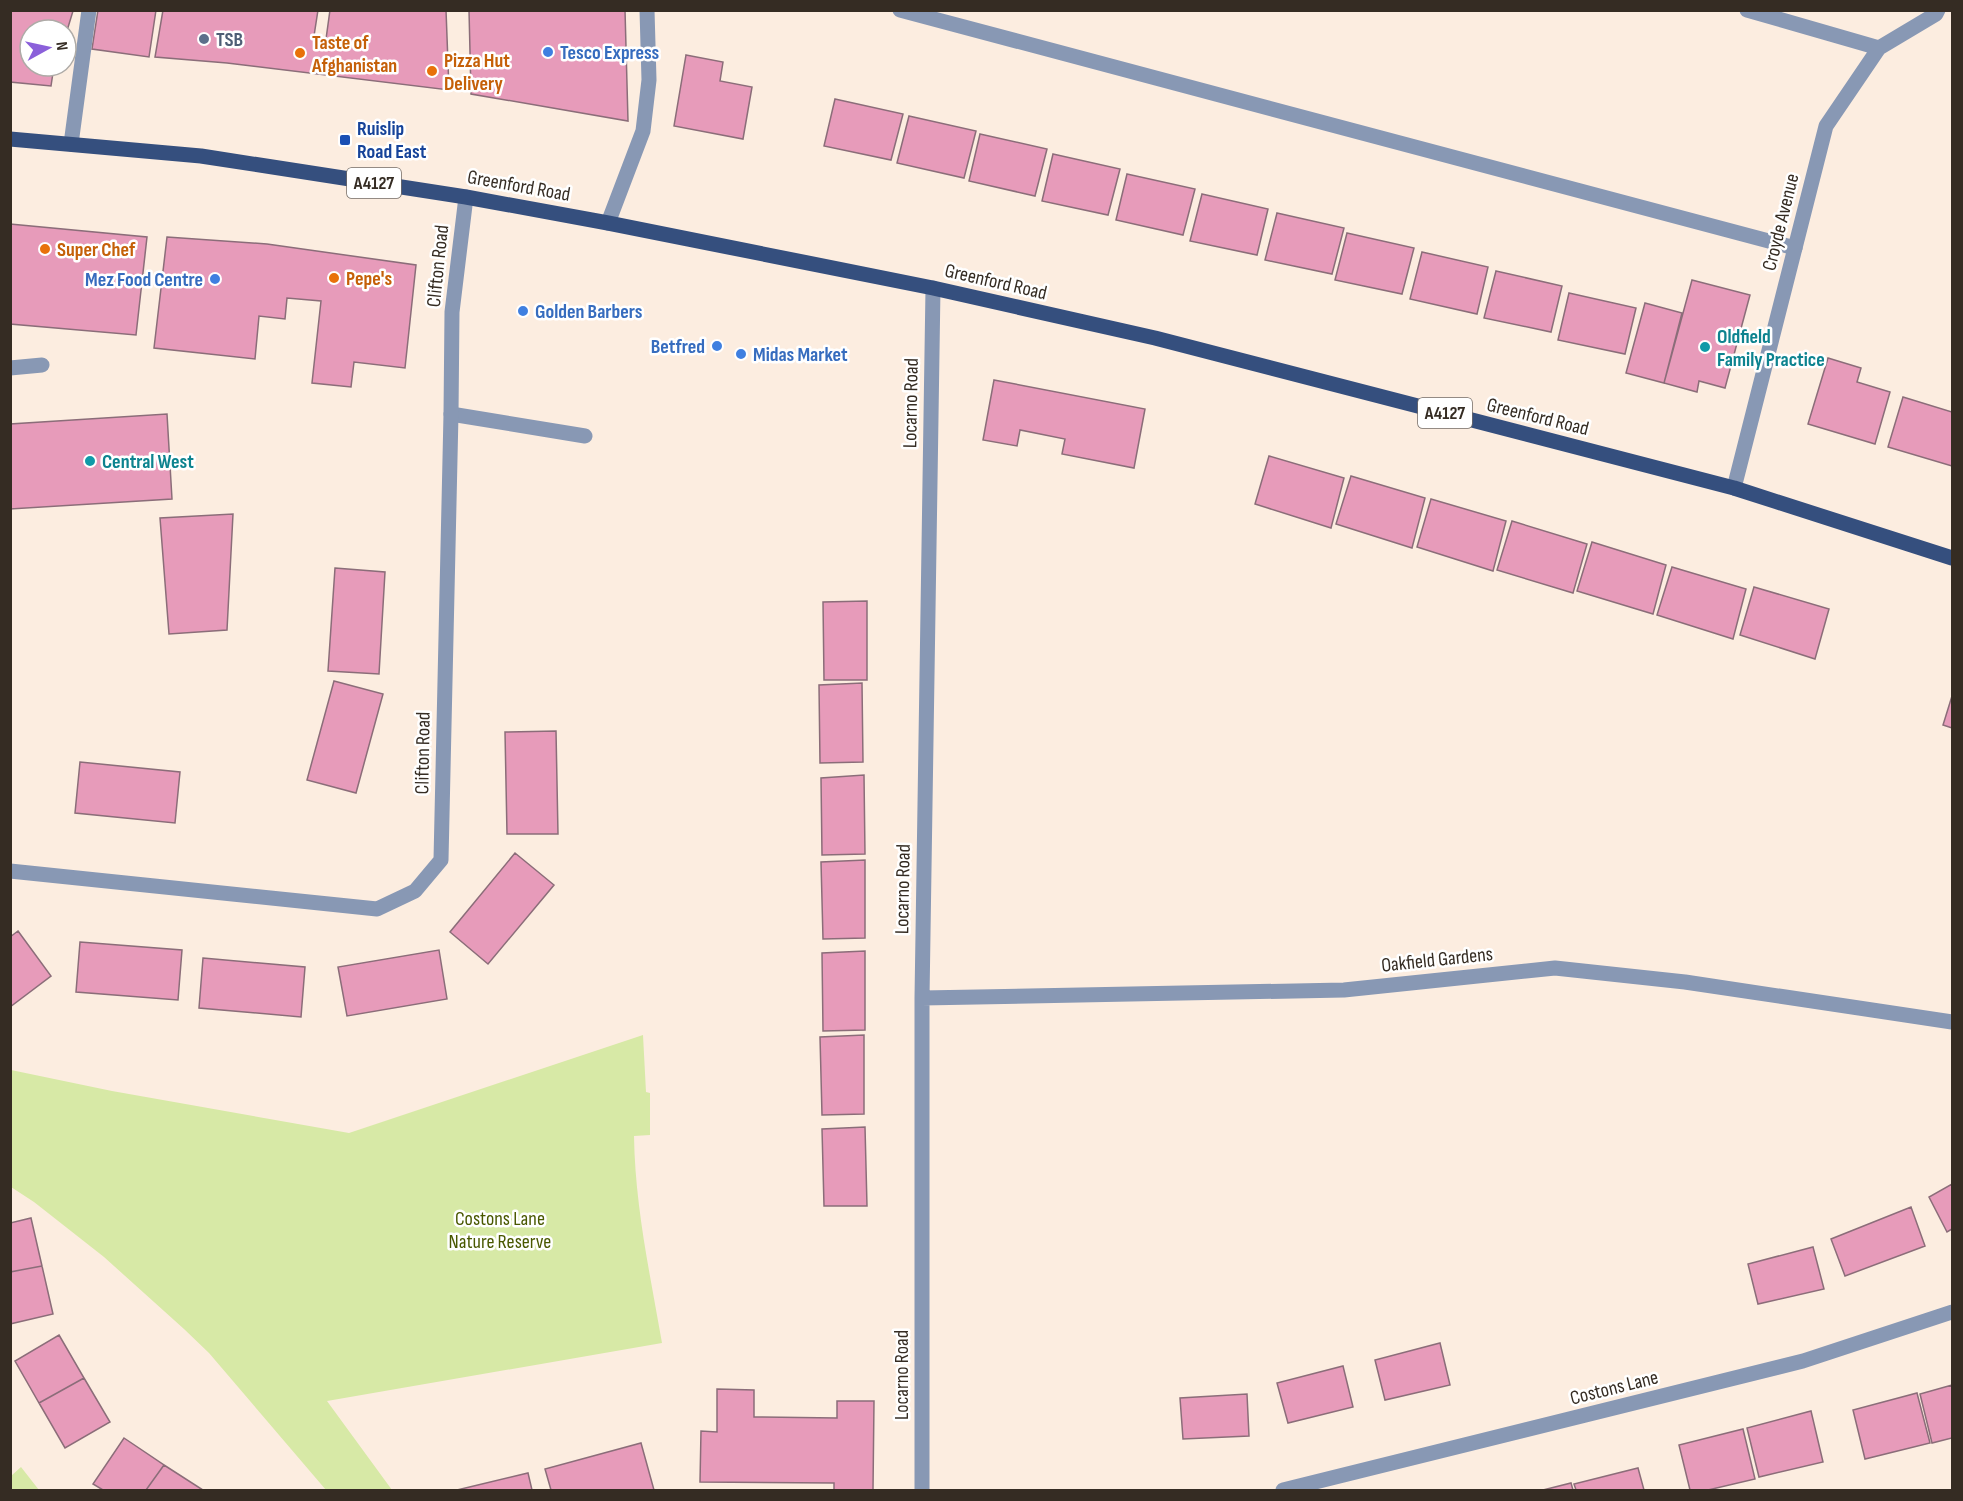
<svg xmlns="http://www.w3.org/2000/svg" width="1963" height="1501" viewBox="0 0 1963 1501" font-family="'Sofia Sans Condensed',sans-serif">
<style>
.green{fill:#d7e9a6}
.building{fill:#e79bba;stroke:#8b6d79;stroke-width:1.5}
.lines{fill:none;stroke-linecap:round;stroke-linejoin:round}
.lane{stroke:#8898b4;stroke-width:15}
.street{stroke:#8898b4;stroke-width:15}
.primary{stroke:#354f7e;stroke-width:15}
.service-dot{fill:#5c6f8a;stroke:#fff;stroke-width:2}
.shop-dot{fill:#3f7fe0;stroke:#fff;stroke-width:2}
.food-dot{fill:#e8710a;stroke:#fff;stroke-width:2}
.transit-dot{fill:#1a4fb4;stroke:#fff;stroke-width:2}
.culture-dot{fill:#0f9aa8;stroke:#fff;stroke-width:2}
.labels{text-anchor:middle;stroke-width:5;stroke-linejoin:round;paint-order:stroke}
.shield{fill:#fff;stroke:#726b65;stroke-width:1.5}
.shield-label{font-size:18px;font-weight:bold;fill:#352c23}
.service-label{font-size:20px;font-weight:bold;fill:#4e5e75;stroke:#fff;text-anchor:start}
.food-label{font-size:20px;font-weight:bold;fill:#c56008;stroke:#fff;text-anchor:start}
.shop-label{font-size:20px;font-weight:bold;fill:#366cbe;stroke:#fff;text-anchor:start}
.transit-label{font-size:20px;font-weight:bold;fill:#164399;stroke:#fff;text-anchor:start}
.street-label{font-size:20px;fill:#352c23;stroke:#fff}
.culture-label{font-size:20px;font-weight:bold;fill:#0d838f;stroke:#fff;text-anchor:start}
.park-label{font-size:20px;fill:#495800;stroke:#fff}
</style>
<rect width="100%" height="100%" fill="#fcede0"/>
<path class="green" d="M643 1035 646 1092 650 1093V1135L634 1136C635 1206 650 1274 662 1343L327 1401 392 1490H326L209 1353 184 1329 104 1257 34 1202 11 1187V1070L112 1091 349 1133Z
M21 1467 39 1490H11V1476Z"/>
<path class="building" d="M10 10 73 11 66 34V30H30V66H54L51 86 10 82Z
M98 10H156L149 57 92 49Z
M163 10H318L314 36 326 39 330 10H446L449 90 227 63 155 57Z
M469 10H625L628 121 471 94Z
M686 55 723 62 720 81 752 87 743 139 674 126Z
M835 99 903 114 891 160 824 146Z
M909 116 976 131 964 178 897 163Z
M980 134 1047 149 1035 196 969 181Z
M1053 154 1120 169 1108 215 1042 201Z
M1127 174 1195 189 1183 235 1116 220Z
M1202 194 1268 209 1257 255 1190 241Z
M1277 213 1344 228 1332 274 1265 260Z
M10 224 147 237 136 335 10 324Z
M1347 233 1414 248 1402 294 1335 280Z
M167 237 267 244 416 265 405 368 354 362 351 387 312 383 321 301 287 298 285 319 259 316 255 359 154 348Z
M1422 252 1488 267 1477 314 1410 299Z
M1496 271 1562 286 1551 332 1484 318Z
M1692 280 1750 295 1725 388 1699 381 1697 392 1664 383Z
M1569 293 1636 308 1625 354 1558 340Z
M1645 303 1682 313 1664 383 1626 373Z
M1828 358 1861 368 1857 382 1890 392 1875 444 1808 424Z
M994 380 1145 409 1134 468 1062 454 1065 439 1020 430 1017 446 983 440Z
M1903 397 1952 412V466L1888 447Z
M167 414 172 499 10 509V424Z
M1269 456 1344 478 1331 528 1255 504Z
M1351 476 1425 498 1412 548 1336 524Z
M1431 499 1506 521 1493 571 1417 547Z
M233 514 227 630 169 634 160 518Z
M1512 521 1587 544 1573 593 1497 570Z
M1592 542 1666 565 1653 614 1577 591Z
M1672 567 1746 589 1733 639 1657 615Z
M335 568 385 572 379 674 328 671Z
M1754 587 1829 609 1815 659 1740 635Z
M867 601V680H824L823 602Z
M334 681 383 694 356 793 307 780Z
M862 683 863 762 820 763 819 685Z
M1952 696V728L1943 725Z
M556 731 558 834H507L505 732Z
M80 762 180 772 175 823 75 813Z
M864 775 865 854 822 855 821 778Z
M515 853 554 885 488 964 450 932Z
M865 860V938L823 939 821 862Z
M18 931 51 976 10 1007V937Z
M80 942 182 950 178 1000 76 992Z
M439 950 447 999 347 1016 338 967Z
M865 951V1030L823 1031 822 953Z
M203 958 305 967 301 1017 199 1008Z
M864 1035V1114L822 1115 820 1037Z
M865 1127 867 1206H824L822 1129Z
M1952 1184V1229L1947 1232 1929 1197Z
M1911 1207 1925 1246 1845 1276 1831 1239Z
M31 1218 42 1266 10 1272V1223Z
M1813 1247 1824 1289 1758 1304 1748 1264Z
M42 1266 53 1314 10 1324V1272Z
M59 1335 84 1378 39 1403 15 1361Z
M1440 1343 1450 1385 1385 1400 1375 1360Z
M1343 1366 1353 1407 1288 1423 1277 1383Z
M84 1378 110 1422 65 1448 39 1403Z
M1952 1385V1438L1932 1443 1920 1394Z
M717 1389 754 1390V1417L837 1418V1401H874L873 1490H834V1483L700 1482 701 1431 717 1432Z
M1917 1393 1930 1443 1865 1459 1853 1410Z
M1247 1394 1249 1436 1183 1439 1180 1398Z
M1811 1411 1823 1462 1759 1477 1747 1428Z
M1743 1429 1755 1479 1708 1490H1690L1679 1445Z
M124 1438 164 1465 146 1490H103L93 1484Z
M641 1443 654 1490H551L545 1469Z
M164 1465 203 1490H146Z
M1638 1468 1644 1490H1576L1574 1484Z
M528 1473 532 1490H457Z
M1571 1483 1573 1490H1543Z"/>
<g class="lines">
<path class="lane" d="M900 10 1795 248
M71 144 89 10
M608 223 643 131 649 80 647 10
M10 368 42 365
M451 414 585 436"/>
<path class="street" d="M1747 10 1879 48
M1734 488 1826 126 1879 48 1936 14 1938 10
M10 871 377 909 415 891 441 860 451 414 452 312 466 197
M922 998 1344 990 1555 968 1685 982 1952 1022
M922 1490V998L933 288
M1283 1490 1803 1361 1952 1312"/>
<path class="primary" d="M10 139 201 156 466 197 608 223 933 288 1155 338 1734 488 1952 558"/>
</g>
<circle class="service-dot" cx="204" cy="39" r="6"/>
<g class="shop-dot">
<circle cx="548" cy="52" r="6"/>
<circle cx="215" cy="279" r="6"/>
<circle cx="523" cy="311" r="6"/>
<circle cx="717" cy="346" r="6"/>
<circle cx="741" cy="354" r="6"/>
</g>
<g class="food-dot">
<circle cx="300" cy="53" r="6"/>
<circle cx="432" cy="71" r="6"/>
<circle cx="45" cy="249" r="6"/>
<circle cx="334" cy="278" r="6"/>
</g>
<rect class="transit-dot" x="339" y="134" width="12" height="12" rx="3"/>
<g class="culture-dot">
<circle cx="1705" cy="347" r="6"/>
<circle cx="90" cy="461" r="6"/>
</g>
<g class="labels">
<g class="shield">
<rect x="347" y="168" width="54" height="30" rx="4.5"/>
<rect x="1418" y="398" width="54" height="30" rx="4.5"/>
</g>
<g class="shield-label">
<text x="374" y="189">A4127</text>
<text x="1445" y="419">A4127</text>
</g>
<g class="service-label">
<text x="216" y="46">TSB</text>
</g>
<g class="food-label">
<text x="312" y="49">Taste of<tspan x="312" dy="23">Afghanistan</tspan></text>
<text x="444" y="67">Pizza Hut<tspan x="444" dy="23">Delivery</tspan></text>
<text x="57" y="256">Super Chef</text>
<text x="346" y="285">Pepe's</text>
</g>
<g class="shop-label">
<text x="560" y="59">Tesco Express</text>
<text x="203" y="286" text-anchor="end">Mez Food Centre</text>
<text x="535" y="318">Golden Barbers</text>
<text x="705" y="353" text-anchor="end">Betfred</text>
<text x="753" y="361">Midas Market</text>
</g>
<g class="transit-label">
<text x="357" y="135">Ruislip<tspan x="357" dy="23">Road East</tspan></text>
</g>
<g class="street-label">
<text transform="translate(519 185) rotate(10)" y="7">Greenford Road</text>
<text transform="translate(1780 222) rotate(-76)" y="7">Croyde Avenue</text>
<text transform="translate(437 266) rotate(-84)" y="7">Clifton Road</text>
<text transform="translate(996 281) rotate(13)" y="7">Greenford Road</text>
<text transform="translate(910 403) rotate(-89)" y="7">Locarno Road</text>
<text transform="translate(1538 416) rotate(14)" y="7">Greenford Road</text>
<text transform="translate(422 753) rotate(-89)" y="7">Clifton Road</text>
<text transform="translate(902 889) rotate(-89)" y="7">Locarno Road</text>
<text transform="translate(1437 959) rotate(-6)" y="7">Oakfield Gardens</text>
<text transform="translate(901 1375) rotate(-90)" y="7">Locarno Road</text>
<text transform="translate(1614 1387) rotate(-14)" y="7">Costons Lane</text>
</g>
<g class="culture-label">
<text x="1717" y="343">Oldfield<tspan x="1717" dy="23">Family Practice</tspan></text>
<text x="102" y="468">Central West</text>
</g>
<g class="park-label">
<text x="500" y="1225">Costons Lane<tspan x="500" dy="23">Nature Reserve</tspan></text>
</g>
</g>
<rect width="1963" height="1501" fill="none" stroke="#352c23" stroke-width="24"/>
<g transform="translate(48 48) rotate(82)"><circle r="28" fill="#ffffff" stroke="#aeaba7" stroke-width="1.5"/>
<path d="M0-4.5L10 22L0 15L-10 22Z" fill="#8b60da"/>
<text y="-9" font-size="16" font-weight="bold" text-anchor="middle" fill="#352c23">N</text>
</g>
</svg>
